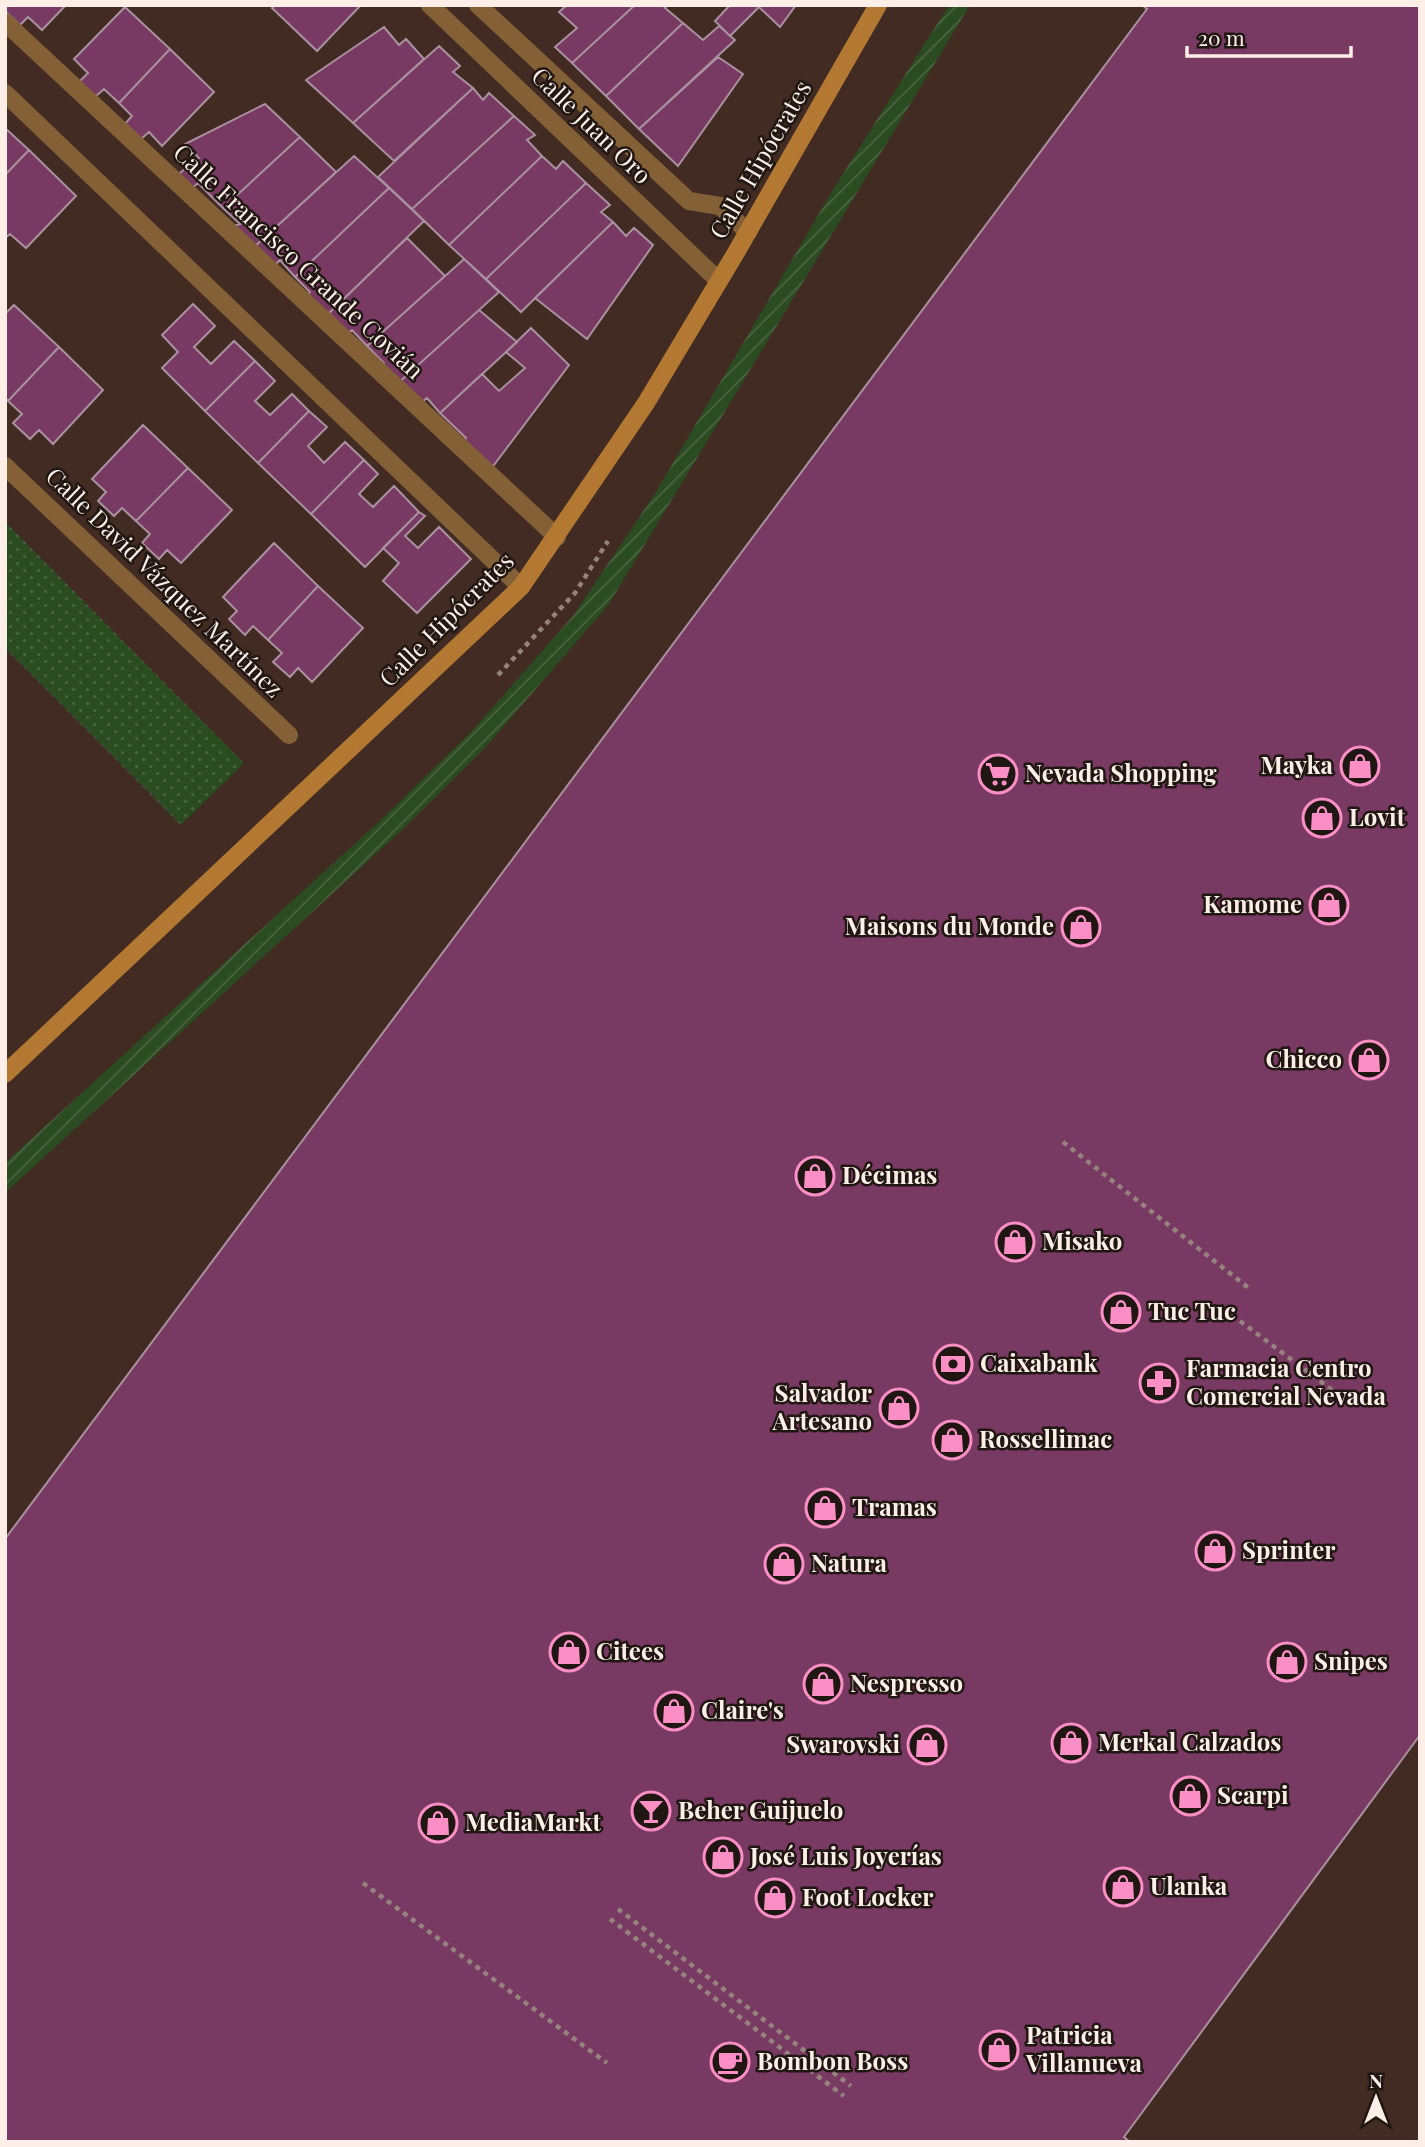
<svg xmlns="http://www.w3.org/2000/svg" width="1425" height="2147" viewBox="0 0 1425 2147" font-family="'Playfair Display',serif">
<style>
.grass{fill:url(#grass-dots)}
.garden{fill:url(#garden-furrows)}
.building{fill:#783963;stroke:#aa91a0;stroke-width:2}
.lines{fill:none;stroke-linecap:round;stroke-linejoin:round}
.path{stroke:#96837c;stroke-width:4.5;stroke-dasharray:5 5;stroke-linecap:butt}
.street{stroke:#846037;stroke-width:18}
.secondary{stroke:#b37932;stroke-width:18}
.labels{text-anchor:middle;stroke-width:5;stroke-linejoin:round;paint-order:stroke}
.street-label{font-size:24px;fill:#fdeee8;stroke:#201612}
.poi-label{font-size:24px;font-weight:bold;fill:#fdeee8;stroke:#201612;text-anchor:start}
</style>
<defs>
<pattern id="grass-dots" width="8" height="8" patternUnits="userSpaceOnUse" patternTransform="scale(1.75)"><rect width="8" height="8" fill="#2b4b21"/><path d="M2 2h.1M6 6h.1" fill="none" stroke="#4b6541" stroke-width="1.8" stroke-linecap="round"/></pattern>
<pattern id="garden-furrows" width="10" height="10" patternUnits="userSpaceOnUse" patternTransform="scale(1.75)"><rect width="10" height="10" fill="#2b4b21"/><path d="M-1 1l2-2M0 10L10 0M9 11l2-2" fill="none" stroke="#4b6541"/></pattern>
</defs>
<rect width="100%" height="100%" fill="#412b22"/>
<path class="grass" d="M5 522 244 763 181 825 5 648Z"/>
<path class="garden" d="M949 5H970L609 604 485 748 403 829 5 1193V1163L384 817 471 732 573 616 656 492 831 193Z"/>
<path class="building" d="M7 5H66L42 30 28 17 20 25 5 11Z
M275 5H361L317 51 272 8Z
M567 5H635L572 63 555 47 577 28 559 12Z
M635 5H668L665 8 683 23 606 96 572 63Z
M730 5H796L780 27 759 7 730 36 715 21Z
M1142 5H1420V1735L1124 2137 1130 2142H5V1539L1147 9Z
M125 7 170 49 119 103 104 89 95 97 79 82 88 73 74 59Z
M683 23 703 40 719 26 735 40 639 129 606 96Z
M384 27 399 45 406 39 424 59 353 123 306 80Z
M439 46 460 66 453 72 473 88 394 161 353 123Z
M170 49 214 92 162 146 149 132 140 140 124 125 132 116 119 103Z
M718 57 743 74 678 166 639 129Z
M473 88 483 100 489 93 514 116 412 209 378 177Z
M265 104 300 137 223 208 198 183 191 189 176 176 199 158 185 144Z
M514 116 535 135 527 140 542 156 449 245 412 209Z
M5 128 29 150 5 175Z
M300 137 336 172 253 248 230 227 240 224 223 208Z
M29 150 76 196 26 248 10 234 5 238V175Z
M354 156 389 188 295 277 280 260 273 267 253 248Z
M542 156 556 169 563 161 586 183 486 279 449 245Z
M586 183 610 205 601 212 613 222 521 312 486 279Z
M389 188 424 221 325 317 305 298 310 292 295 277Z
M613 222 626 236 634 228 653 245 587 339 535 298Z
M407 238 445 276 367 346 352 330 344 336 325 317Z
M464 259 499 292 396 385 377 368 384 363 367 346Z
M193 304 215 326 194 347 211 364 234 341 255 361 205 411 162 368 178 352 162 335Z
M14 305 59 347 8 401 5 398V314Z
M479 310 517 342 440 413 427 398 417 406 396 385Z
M531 328 569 365 488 473 461 447 466 438 440 413 482 374 499 391 525 368 506 352Z
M59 347 103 390 53 444 39 430 30 439 13 423 22 414 8 401Z
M255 361 275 381 255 401 270 415 292 394 309 411 258 463 205 411Z
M309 411 327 427 308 446 324 463 345 442 364 460 311 514 258 463Z
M143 425 188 468 136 521 122 508 114 516 98 501 106 492 92 479Z
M364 460 378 474 359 494 373 507 394 486 419 512 365 567 311 514Z
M188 468 232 510 181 563 167 550 159 559 142 543 150 534 136 521Z
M419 512 425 516 405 536 418 548 439 527 471 559 417 613 383 581 399 563 383 548Z
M274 543 318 586 268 640 253 626 245 635 229 619 237 611 223 597Z
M318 586 363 628 312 682 298 668 290 677 273 662 282 653 268 640Z"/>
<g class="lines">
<path class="path" d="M498 675 575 593 608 541
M1063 1142 1250 1289
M1232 1315 1336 1393
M363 1883 607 2063
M618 1909 851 2086
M610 1919 844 2096"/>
<path class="street" d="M430 5 719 281
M478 5 689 201 720 206 748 232
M5 22 557 537
M5 93 521 587
M5 466 289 735"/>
<path class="secondary" d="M5 1074 521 587 646 403 734 256 878 5"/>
</g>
<defs>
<symbol id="shop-ring" viewBox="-11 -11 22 22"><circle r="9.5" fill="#201612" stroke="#fb8fc5" stroke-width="1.5"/><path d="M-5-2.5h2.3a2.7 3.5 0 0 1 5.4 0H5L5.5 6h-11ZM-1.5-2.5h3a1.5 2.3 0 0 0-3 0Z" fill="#fb8fc5"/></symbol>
<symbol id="supermarket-ring" viewBox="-11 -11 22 22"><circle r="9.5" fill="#201612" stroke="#fb8fc5" stroke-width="1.5"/><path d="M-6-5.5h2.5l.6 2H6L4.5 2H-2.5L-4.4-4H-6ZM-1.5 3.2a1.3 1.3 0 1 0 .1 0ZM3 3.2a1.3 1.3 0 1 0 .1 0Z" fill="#fb8fc5"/></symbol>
<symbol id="bank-ring" viewBox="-11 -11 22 22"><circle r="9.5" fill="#201612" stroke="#fb8fc5" stroke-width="1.5"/><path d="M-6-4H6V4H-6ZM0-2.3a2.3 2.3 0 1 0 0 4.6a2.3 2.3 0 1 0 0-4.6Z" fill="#fb8fc5"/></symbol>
<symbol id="pharmacy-ring" viewBox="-11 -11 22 22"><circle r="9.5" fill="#201612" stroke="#fb8fc5" stroke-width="1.5"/><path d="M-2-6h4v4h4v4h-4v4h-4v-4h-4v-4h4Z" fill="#fb8fc5"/></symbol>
<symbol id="bar-ring" viewBox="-11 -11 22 22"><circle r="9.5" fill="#201612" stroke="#fb8fc5" stroke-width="1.5"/><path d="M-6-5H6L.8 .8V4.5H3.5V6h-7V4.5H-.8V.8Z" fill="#fb8fc5"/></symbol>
<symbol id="cafe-ring" viewBox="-11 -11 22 22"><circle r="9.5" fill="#201612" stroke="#fb8fc5" stroke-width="1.5"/><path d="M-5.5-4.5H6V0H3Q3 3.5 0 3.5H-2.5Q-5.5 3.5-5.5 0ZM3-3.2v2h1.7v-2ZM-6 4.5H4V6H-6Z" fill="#fb8fc5"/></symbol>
</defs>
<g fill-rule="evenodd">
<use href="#shop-ring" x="1338" y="744" width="44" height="44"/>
<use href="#supermarket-ring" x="976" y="752" width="44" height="44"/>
<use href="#shop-ring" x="1300" y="796" width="44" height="44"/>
<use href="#shop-ring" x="1307" y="883" width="44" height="44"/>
<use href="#shop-ring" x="1059" y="905" width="44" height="44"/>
<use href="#shop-ring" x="1347" y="1038" width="44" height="44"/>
<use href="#shop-ring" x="793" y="1154" width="44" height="44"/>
<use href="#shop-ring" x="993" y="1220" width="44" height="44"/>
<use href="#shop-ring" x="1099" y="1290" width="44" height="44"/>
<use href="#bank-ring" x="931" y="1342" width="44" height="44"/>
<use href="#pharmacy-ring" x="1137" y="1361" width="44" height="44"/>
<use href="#shop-ring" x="877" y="1386" width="44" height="44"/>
<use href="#shop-ring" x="930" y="1418" width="44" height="44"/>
<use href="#shop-ring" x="803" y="1486" width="44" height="44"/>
<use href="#shop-ring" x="1193" y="1529" width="44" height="44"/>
<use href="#shop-ring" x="762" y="1542" width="44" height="44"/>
<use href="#shop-ring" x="547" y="1630" width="44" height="44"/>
<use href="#shop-ring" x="1265" y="1640" width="44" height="44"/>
<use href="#shop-ring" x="801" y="1662" width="44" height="44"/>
<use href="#shop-ring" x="652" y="1689" width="44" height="44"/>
<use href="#shop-ring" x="1049" y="1721" width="44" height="44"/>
<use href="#shop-ring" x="905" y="1723" width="44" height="44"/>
<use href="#shop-ring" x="1168" y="1774" width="44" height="44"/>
<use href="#bar-ring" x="629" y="1789" width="44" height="44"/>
<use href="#shop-ring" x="416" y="1801" width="44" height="44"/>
<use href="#shop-ring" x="701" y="1835" width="44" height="44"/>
<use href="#shop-ring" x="1101" y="1865" width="44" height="44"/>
<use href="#shop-ring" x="753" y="1876" width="44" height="44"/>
<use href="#shop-ring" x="977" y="2028" width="44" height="44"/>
<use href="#cafe-ring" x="708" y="2040" width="44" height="44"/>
</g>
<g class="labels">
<g class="street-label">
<text transform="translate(591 126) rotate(44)" y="8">Calle Juan Oro</text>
<text transform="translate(761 160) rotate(-60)" y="8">Calle Hipócrates</text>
<text transform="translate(298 262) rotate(43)" y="8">Calle Francisco Grande Covián</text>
<text transform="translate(164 583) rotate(44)" y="8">Calle David Vázquez Martínez</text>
<text transform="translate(447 620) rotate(-45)" y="8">Calle Hipócrates</text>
</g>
<g class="poi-label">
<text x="1333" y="774" text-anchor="end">Mayka</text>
<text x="1025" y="782">Nevada Shopping</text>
<text x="1349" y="826">Lovit</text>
<text x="1302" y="913" text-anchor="end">Kamome</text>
<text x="1054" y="935" text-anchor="end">Maisons du Monde</text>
<text x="1342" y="1068" text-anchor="end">Chicco</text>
<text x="842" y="1184">Décimas</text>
<text x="1042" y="1250">Misako</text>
<text x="1148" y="1320">Tuc Tuc</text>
<text x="980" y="1372">Caixabank</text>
<text x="1186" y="1377">Farmacia Centro<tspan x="1186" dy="28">Comercial Nevada</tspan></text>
<text x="872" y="1402" text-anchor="end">Salvador<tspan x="872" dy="28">Artesano</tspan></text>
<text x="979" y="1448">Rossellimac</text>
<text x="852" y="1516">Tramas</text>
<text x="1242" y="1559">Sprinter</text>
<text x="811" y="1572">Natura</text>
<text x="596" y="1660">Citees</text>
<text x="1314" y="1670">Snipes</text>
<text x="850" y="1692">Nespresso</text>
<text x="701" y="1719">Claire's</text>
<text x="1098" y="1751">Merkal Calzados</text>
<text x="900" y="1753" text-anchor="end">Swarovski</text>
<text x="1217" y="1804">Scarpi</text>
<text x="678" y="1819">Beher Guijuelo</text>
<text x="465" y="1831">MediaMarkt</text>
<text x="750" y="1865">José Luis Joyerías</text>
<text x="1150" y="1895">Ulanka</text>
<text x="802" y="1906">Foot Locker</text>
<text x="1026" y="2044">Patricia<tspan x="1026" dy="28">Villanueva</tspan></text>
<text x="757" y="2070">Bombon Boss</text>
</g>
</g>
<rect width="1425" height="2147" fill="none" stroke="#fdeee8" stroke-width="14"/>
<g transform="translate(1376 2098)" stroke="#201612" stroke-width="5" paint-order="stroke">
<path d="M0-5L12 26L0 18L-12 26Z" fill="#fdeee8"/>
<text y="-10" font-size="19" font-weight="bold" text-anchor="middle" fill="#fdeee8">N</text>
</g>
<path d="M1187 46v10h164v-10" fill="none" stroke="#fdeee8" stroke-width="3.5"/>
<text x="1198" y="46" font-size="21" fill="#fdeee8" stroke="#201612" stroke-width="5" paint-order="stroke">20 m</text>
</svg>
